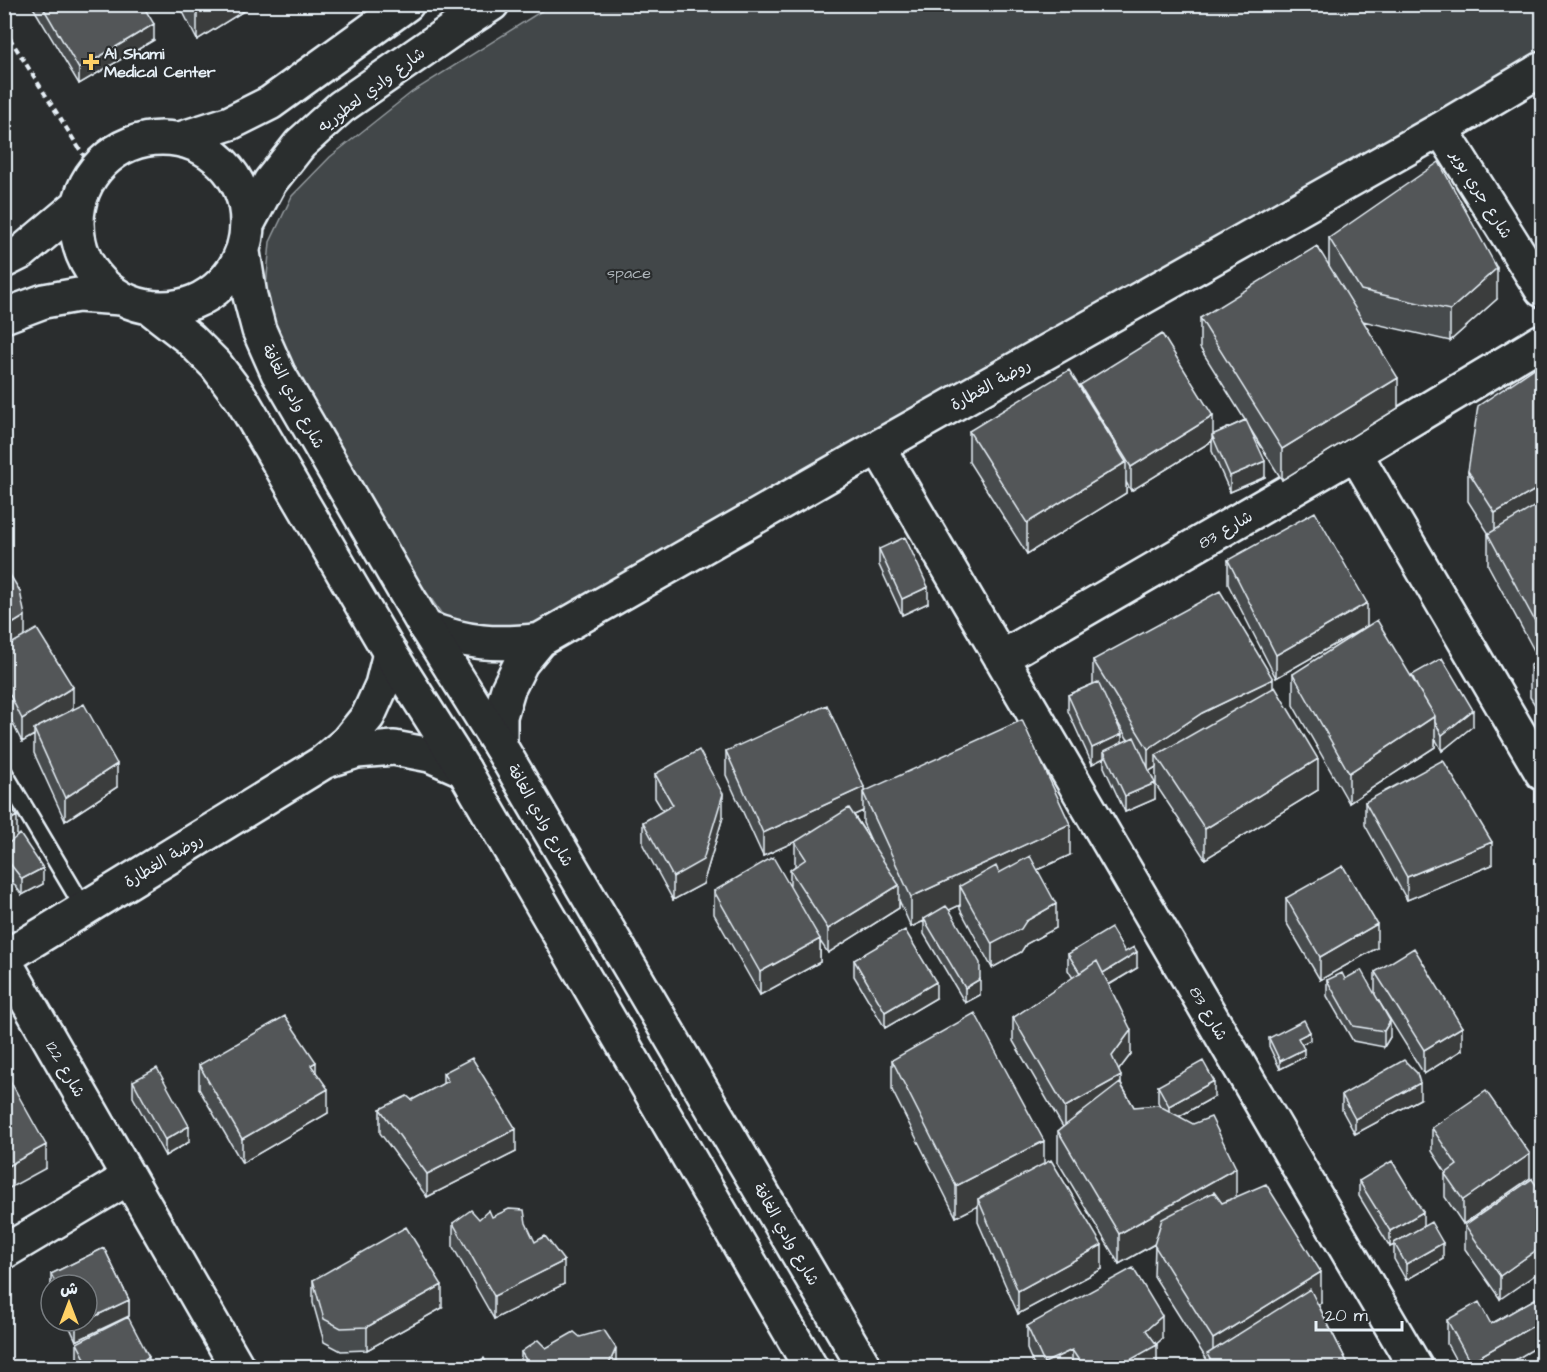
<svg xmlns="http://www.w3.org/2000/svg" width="1547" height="1372" viewBox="0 0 1547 1372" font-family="'Architects Daughter','Playpen Sans Arabic',sans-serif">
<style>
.green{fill:#424648;stroke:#959ca0;stroke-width:1.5}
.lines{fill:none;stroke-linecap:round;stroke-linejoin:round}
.lane-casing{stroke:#e8f1f8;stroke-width:21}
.street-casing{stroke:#e8f1f8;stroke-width:38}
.secondary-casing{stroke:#e8f1f8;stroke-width:38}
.path{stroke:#e8f1f8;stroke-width:4;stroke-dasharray:6 4.5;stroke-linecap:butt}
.lane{stroke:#2a2d2e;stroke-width:16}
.street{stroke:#2a2d2e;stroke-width:33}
.secondary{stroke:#2a2d2e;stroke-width:33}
.wall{fill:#474b4d;stroke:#e8f1f8;stroke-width:1.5;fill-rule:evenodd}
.shaded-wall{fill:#3a3d3e;stroke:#e8f1f8;stroke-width:1.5}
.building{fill:#535759;stroke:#e8f1f8;stroke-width:1.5}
.poi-dot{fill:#ffd166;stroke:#2a2d2e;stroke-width:2}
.labels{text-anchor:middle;stroke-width:4.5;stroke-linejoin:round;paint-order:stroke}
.poi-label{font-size:16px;font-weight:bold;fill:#e8f1f8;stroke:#2a2d2e;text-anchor:start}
.street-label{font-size:16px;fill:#e8f1f8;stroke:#2a2d2e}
.park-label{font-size:16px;fill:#aeb5ba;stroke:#2a2d2e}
</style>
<rect width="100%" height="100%" fill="#2a2d2e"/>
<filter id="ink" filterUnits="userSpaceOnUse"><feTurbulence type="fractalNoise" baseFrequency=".0167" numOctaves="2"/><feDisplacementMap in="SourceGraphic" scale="12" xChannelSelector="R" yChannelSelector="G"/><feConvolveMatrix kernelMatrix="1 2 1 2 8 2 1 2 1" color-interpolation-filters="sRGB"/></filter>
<g filter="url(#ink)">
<path class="green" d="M551 5H1542V50L1187 265 855 456 529 626 501 632 456 624 441 613 386 534 270 325 266 288 270 242 292 196 330 157 412 92Z"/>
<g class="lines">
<defs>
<path id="lane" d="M4 773 84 908"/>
<path id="street" d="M1441 129 1542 290
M878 447 1416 1368
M1355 453 1542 773
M426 628C467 643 496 646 540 640
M1001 658 1355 453 1542 341
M500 746V716L508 689 521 663 540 640 878 447 1441 129 1542 69
M326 761 357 751 394 748 430 755 464 770
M4 958 322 763 347 742 368 716 382 685 390 653
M4 960 238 1368
M4 1252 128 1178"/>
<path id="secondary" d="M77 223a85 85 0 1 1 170 0a85 85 0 1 1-170 0Z
M180 139 230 123 270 103 407 4
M248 223 270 182 300 144 341 107 452 30 492 4
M243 252 250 296 259 330 278 373 426 628 500 746 865 1368
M4 261 22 252 78 205
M149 307 190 339 216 365 241 398 390 653 464 770 811 1368
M4 316 44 301 78 295 121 298"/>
</defs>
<use href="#lane" class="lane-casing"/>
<use href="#street" class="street-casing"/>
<use href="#secondary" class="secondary-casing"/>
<path class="path" d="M4 29 94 172"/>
<use href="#lane" class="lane"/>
<use href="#street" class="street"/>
<use href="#secondary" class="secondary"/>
</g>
<path class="wall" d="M31 4H142L154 40 79 84Z
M179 4H255L197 40Z
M1329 238 1497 299 1450 341 1363 321 1398 408 1282 480 1249 427 1265 477 1230 492 1212 451V441L1131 491 1126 482V493L1027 554 969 462V431L1080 388V385L1213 435 1245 420 1200 348V318L1329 266Z
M1542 363V653L1536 654 1488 565V534H1489L1468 501V471Z
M879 549 928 603 902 615 879 565Z
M1228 560 1367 626 1276 678 1228 584Z
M4 565 25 636 73 709 117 787 65 821 34 753V735L22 742 4 706Z
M1542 658V716L1530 697V666Z
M1093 660 1273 688 1318 790 1205 859 1156 785V767L1149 771 1155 799 1125 812 1104 767V758L1092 764 1068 711V695L1093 684ZM1115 718 1128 740 1122 743Z
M1293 674 1412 678V675L1473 726 1442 751 1435 738V747L1349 803 1293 705Z
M726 751 864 791 1070 855 1037 870 1056 928 1026 944 1021 952 992 968 960 909V905L949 910 980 995 965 1003 924 934V921L911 927 899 900V908L828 953 820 941V962L760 995 714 914V891L790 885V870L795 866V842L796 841 763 856 726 775ZM863 811V823L872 843 854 815Z
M655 774 723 817 703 884 673 900 643 845V822L663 811 655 798Z
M4 786 5 801 17 836 43 884 22 895 4 871V847L7 845 4 846Z
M1365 802 1492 865 1407 900 1365 825Z
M1286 898 1377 948 1320 980 1286 922Z
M1068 954 1137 968 1109 985 1131 1054 1118 1071 1121 1084 1134 1107 1160 1106 1158 1102V1086L1214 1097 1180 1116 1236 1197 1321 1303 1318 1304 1350 1368H1207V1360L1154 1276 1155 1244 1119 1264 1058 1162V1131L1063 1127 1013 1041V1018L1073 978 1068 970Z
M854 960 936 998 885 1028 854 976Z
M1375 972 1462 1050 1424 1074 1375 995Z
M1345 979 1390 1037 1384 1047 1353 1041 1327 996V980Z
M1269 1038 1310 1040 1301 1044 1304 1057 1280 1069 1269 1046Z
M892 1060 1044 1163 1102 1269 1018 1314 978 1222V1206L956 1217 892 1090Z
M199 1065 316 1073 328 1113 242 1163 199 1089Z
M443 1073 516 1152 427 1197 380 1133V1109L412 1100 443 1084Z
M133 1081 189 1142 165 1156 133 1097Z
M1342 1095 1420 1099 1355 1134 1342 1110Z
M1432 1128 1530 1178 1463 1224 1445 1197V1174L1446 1173 1432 1151Z
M1532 1179 1500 1299 1465 1249V1225Z
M1359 1181 1423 1227 1443 1259 1406 1280 1394 1259V1245L1390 1247 1359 1196Z
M492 1217 535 1242 564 1284 494 1319 453 1247V1223Z
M104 1248 129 1300V1316L76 1341 67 1321H87V1285H51V1274Z
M313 1280 442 1308 367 1350 341 1351 324 1342 313 1303Z
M1542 1295V1344L1501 1368H1460L1447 1344V1320L1491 1324Z
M1027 1326 1162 1339 1156 1344 1157 1368H1035L1027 1349Z
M77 1343 149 1368H82L77 1359Z
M546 1348 616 1368H521V1352Z"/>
<path class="shaded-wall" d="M205 4H255L197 40V9Z
M154 24V40L79 84V69Z
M1497 268V299L1450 341V310Z
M1398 378V408L1282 480V449Z
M1213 416V439L1212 435V441L1131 491V467Z
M1265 461V477L1230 492V476Z
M1126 462V493L1027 554V523Z
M1542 486V517L1495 544V513Z
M928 587V603L902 615V599Z
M1367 603V626L1276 678V655Z
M25 616V639L4 652V629Z
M1273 679V703L1156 755V767L1148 772V749L1202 713Z
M73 687V710L34 729V735L22 742V719Z
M1473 710V726L1442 751V735Z
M1435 716V747L1349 803V773Z
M1122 734V750L1104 751V758L1092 764V748Z
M1318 759V790L1205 859V829Z
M117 764V787L65 821V798Z
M1155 783V799L1125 812V796Z
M864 787V796L863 792V811L763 856V833Z
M723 794V817L703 884 673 900V877Z
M17 816V840L4 846V823Z
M1070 824V855L969 901 960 886V905L926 921 924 919V921L911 927V897Z
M1492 842V865L1407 900V877Z
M43 868V884L22 895V879Z
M899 885V908L828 953V929Z
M1056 904V928L1026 944 1021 952 992 968V944L1026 921Z
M1377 924V948L1320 980V957Z
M820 939V962L760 995V972Z
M1137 952V968L1103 988V973Z
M980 979V995L965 1003V988Z
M936 982V998L885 1028V1012Z
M1390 1021V1037L1384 1047V1031Z
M1462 1027V1050L1424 1074V1050Z
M1131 1030V1054L1112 1079V1056Z
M1310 1032V1040L1298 1046V1038Z
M1304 1049V1057L1280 1069V1061Z
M316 1062V1085L311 1065Z
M1121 1076V1100L1065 1131V1107Z
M1214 1081V1097L1169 1122V1106Z
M1420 1083V1099L1355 1134V1119Z
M328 1089V1113L242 1163V1139Z
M189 1126V1142L165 1156V1140Z
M516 1129V1152L427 1197V1174Z
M1044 1141V1172L978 1199V1206L956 1217V1186Z
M46 1145V1168L4 1191V1168Z
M1530 1154V1178L1463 1224V1200Z
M1236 1168V1198L1119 1264V1234Z
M1423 1212V1227L1394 1243V1245L1390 1247V1231Z
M1443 1243V1259L1406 1280V1264Z
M1102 1245V1269L1018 1314V1291Z
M1542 1246V1270L1500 1299V1276Z
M564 1261V1284L494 1319V1296Z
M1321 1272V1303L1216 1368 1213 1364V1339Z
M442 1285V1308L367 1350V1327Z
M129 1300V1316L76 1341V1325L85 1321H87V1320Z
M1162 1316V1339L1153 1347 1157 1345V1368H1116L1146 1330Z
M1542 1321V1344L1501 1368H1470V1362Z
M616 1348V1368H609V1364Z
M1072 1350V1368H1044V1363Z
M149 1357V1368H129Z"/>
<path class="building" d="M41 4H142L154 24 79 69Z
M195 4H205L197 9Z
M1439 162 1497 268 1450 310 1361 290 1329 238Z
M1317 246 1398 378 1282 449 1200 318Z
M1162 334 1213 416 1131 467 1080 385Z
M1542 363V486L1495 513 1468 471 1478 406Z
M1069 370 1126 462 1027 523 969 431Z
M1246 420 1265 461 1230 476 1212 435Z
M1542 502V623H1536L1488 534Z
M1315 512 1367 603 1276 655 1228 560Z
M905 537 928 587 902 599 879 549Z
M4 565 20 591 25 616 4 629Z
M1220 591 1273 679 1202 713 1148 749 1093 660Z
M1377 620 1435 716 1349 773 1293 674Z
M37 629 73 687 22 719 4 683V648Z
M1442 658 1473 710 1442 735 1435 722V716L1419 690 1412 675Z
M1542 658V685L1530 666Z
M1098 682 1122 734 1092 748 1068 695Z
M1275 687 1318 759 1205 829 1156 755Z
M84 704 117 764 65 798 34 729Z
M827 705 864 787 763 833 726 751Z
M1022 720 1070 824 911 897 863 792Z
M1134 737 1155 783 1125 796 1104 751Z
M699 750 723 794 703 860 673 877 643 822 673 805 655 774Z
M1443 760 1492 842 1407 877 1365 802Z
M5 786V801L17 816 4 823Z
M849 808 899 885 828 929 790 870 806 859 795 842Z
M20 834 43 868 22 879 4 856V847Z
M1030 856 1056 904 1026 921 1021 929 992 944 960 886 996 866 999 873Z
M773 857 820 939 760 972 714 891Z
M1343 866 1377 924 1320 957 1286 898Z
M946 906 950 911 980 963V979L965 988 924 919Z
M1111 928 1125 952 1134 947 1137 952 1103 973 1097 961 1080 973 1068 954Z
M905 930 936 982 885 1012 854 960Z
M1414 948 1462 1027 1424 1050 1375 972Z
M1097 961 1131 1030 1112 1056 1121 1076 1065 1107 1013 1018Z
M1361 970 1390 1021 1384 1031 1353 1026 1327 980 1342 973 1345 979Z
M975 1013 1044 1141 956 1186 892 1060Z
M285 1016 316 1062 311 1065 328 1089 242 1139 199 1065Z
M1304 1020 1310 1032 1298 1038 1304 1049 1280 1061 1269 1038Z
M472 1058 516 1129 427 1174 380 1109 407 1096 412 1100 448 1081 443 1073Z
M1404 1060 1417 1073 1420 1083 1355 1119 1342 1095Z
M1203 1061 1214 1081 1169 1106 1158 1086Z
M157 1068 189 1126 165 1140 133 1081Z
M4 1070 46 1145 4 1168Z
M1120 1083 1134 1107 1158 1105 1193 1124 1211 1117 1236 1168 1119 1234 1058 1131Z
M1486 1091 1530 1154 1463 1200 1445 1174 1457 1165 1432 1128Z
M1051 1160 1102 1245 1018 1291 978 1199Z
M1392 1161 1423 1212 1390 1231 1359 1181Z
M1532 1179 1542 1194V1246L1500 1276 1465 1225Z
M1266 1184 1321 1272 1213 1339 1154 1245 1162 1219 1214 1192 1222 1203Z
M509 1209 524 1210 526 1223 535 1242 545 1236 564 1261 494 1296 453 1223 471 1210 479 1219 489 1210 492 1217Z
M1431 1222 1443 1243 1406 1264 1394 1243Z
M406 1227 442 1285 367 1327 341 1328 324 1319 313 1280Z
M104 1248 129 1300 87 1320V1285H57L51 1274Z
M1133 1268 1162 1316 1146 1330 1157 1345 1116 1368H1084L1072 1350 1044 1363 1027 1326Z
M1310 1289 1350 1368H1215L1207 1354Z
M1542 1295V1321L1470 1362 1447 1320 1479 1302 1491 1324Z
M128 1317 149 1357 129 1368H90L77 1343Z
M74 1321H85L76 1325Z
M604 1330 616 1348 609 1364 613 1368H529L530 1366 521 1352 538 1340 546 1348 574 1332 580 1337Z
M484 1358 489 1368H466Z"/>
</g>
<path class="poi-dot" d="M88 53h6v6h6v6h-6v6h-6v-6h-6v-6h6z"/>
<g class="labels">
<g class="poi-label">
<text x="104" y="59">Al Shami<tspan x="104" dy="18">Medical Center</tspan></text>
</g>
<g class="street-label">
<text transform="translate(371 89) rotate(-37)" y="6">شارع وادي لعطوريه</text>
<text transform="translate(1482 194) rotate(58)" y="6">شارع جري بوير</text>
<text transform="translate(990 384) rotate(-29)" y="6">روضة الغطارة</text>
<text transform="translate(294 396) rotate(62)" y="6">شارع وادي الغافة</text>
<text transform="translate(1225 529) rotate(-30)" y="6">شارع 83</text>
<text transform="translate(541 815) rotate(60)" y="6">شارع وادي الغافة</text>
<text transform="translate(163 860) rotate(-31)" y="6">روضة الغطارة</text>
<text transform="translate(1209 1013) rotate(60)" y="6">شارع 83</text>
<text transform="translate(66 1069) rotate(60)" y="6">شارع 122</text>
<text transform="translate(787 1234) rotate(60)" y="6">شارع وادي الغافة</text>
</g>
<g class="park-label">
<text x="629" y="278">space</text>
</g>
</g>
<rect width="1547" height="1372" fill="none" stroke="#2a2d2e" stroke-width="24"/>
<rect x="12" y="12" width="1523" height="1348" fill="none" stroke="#e8f1f8" stroke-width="2" filter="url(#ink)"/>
<g transform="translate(69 1303)"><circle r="28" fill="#2a2d2e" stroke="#767b7f" stroke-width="1.5"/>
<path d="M0-4.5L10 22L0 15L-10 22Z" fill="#ffd166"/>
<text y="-9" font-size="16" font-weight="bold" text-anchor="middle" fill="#e8f1f8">ش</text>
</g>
<path d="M1316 1321v9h86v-9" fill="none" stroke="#e8f1f8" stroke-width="3"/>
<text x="1325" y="1321" font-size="18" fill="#e8f1f8" stroke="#2a2d2e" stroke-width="4.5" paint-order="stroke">20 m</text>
</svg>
